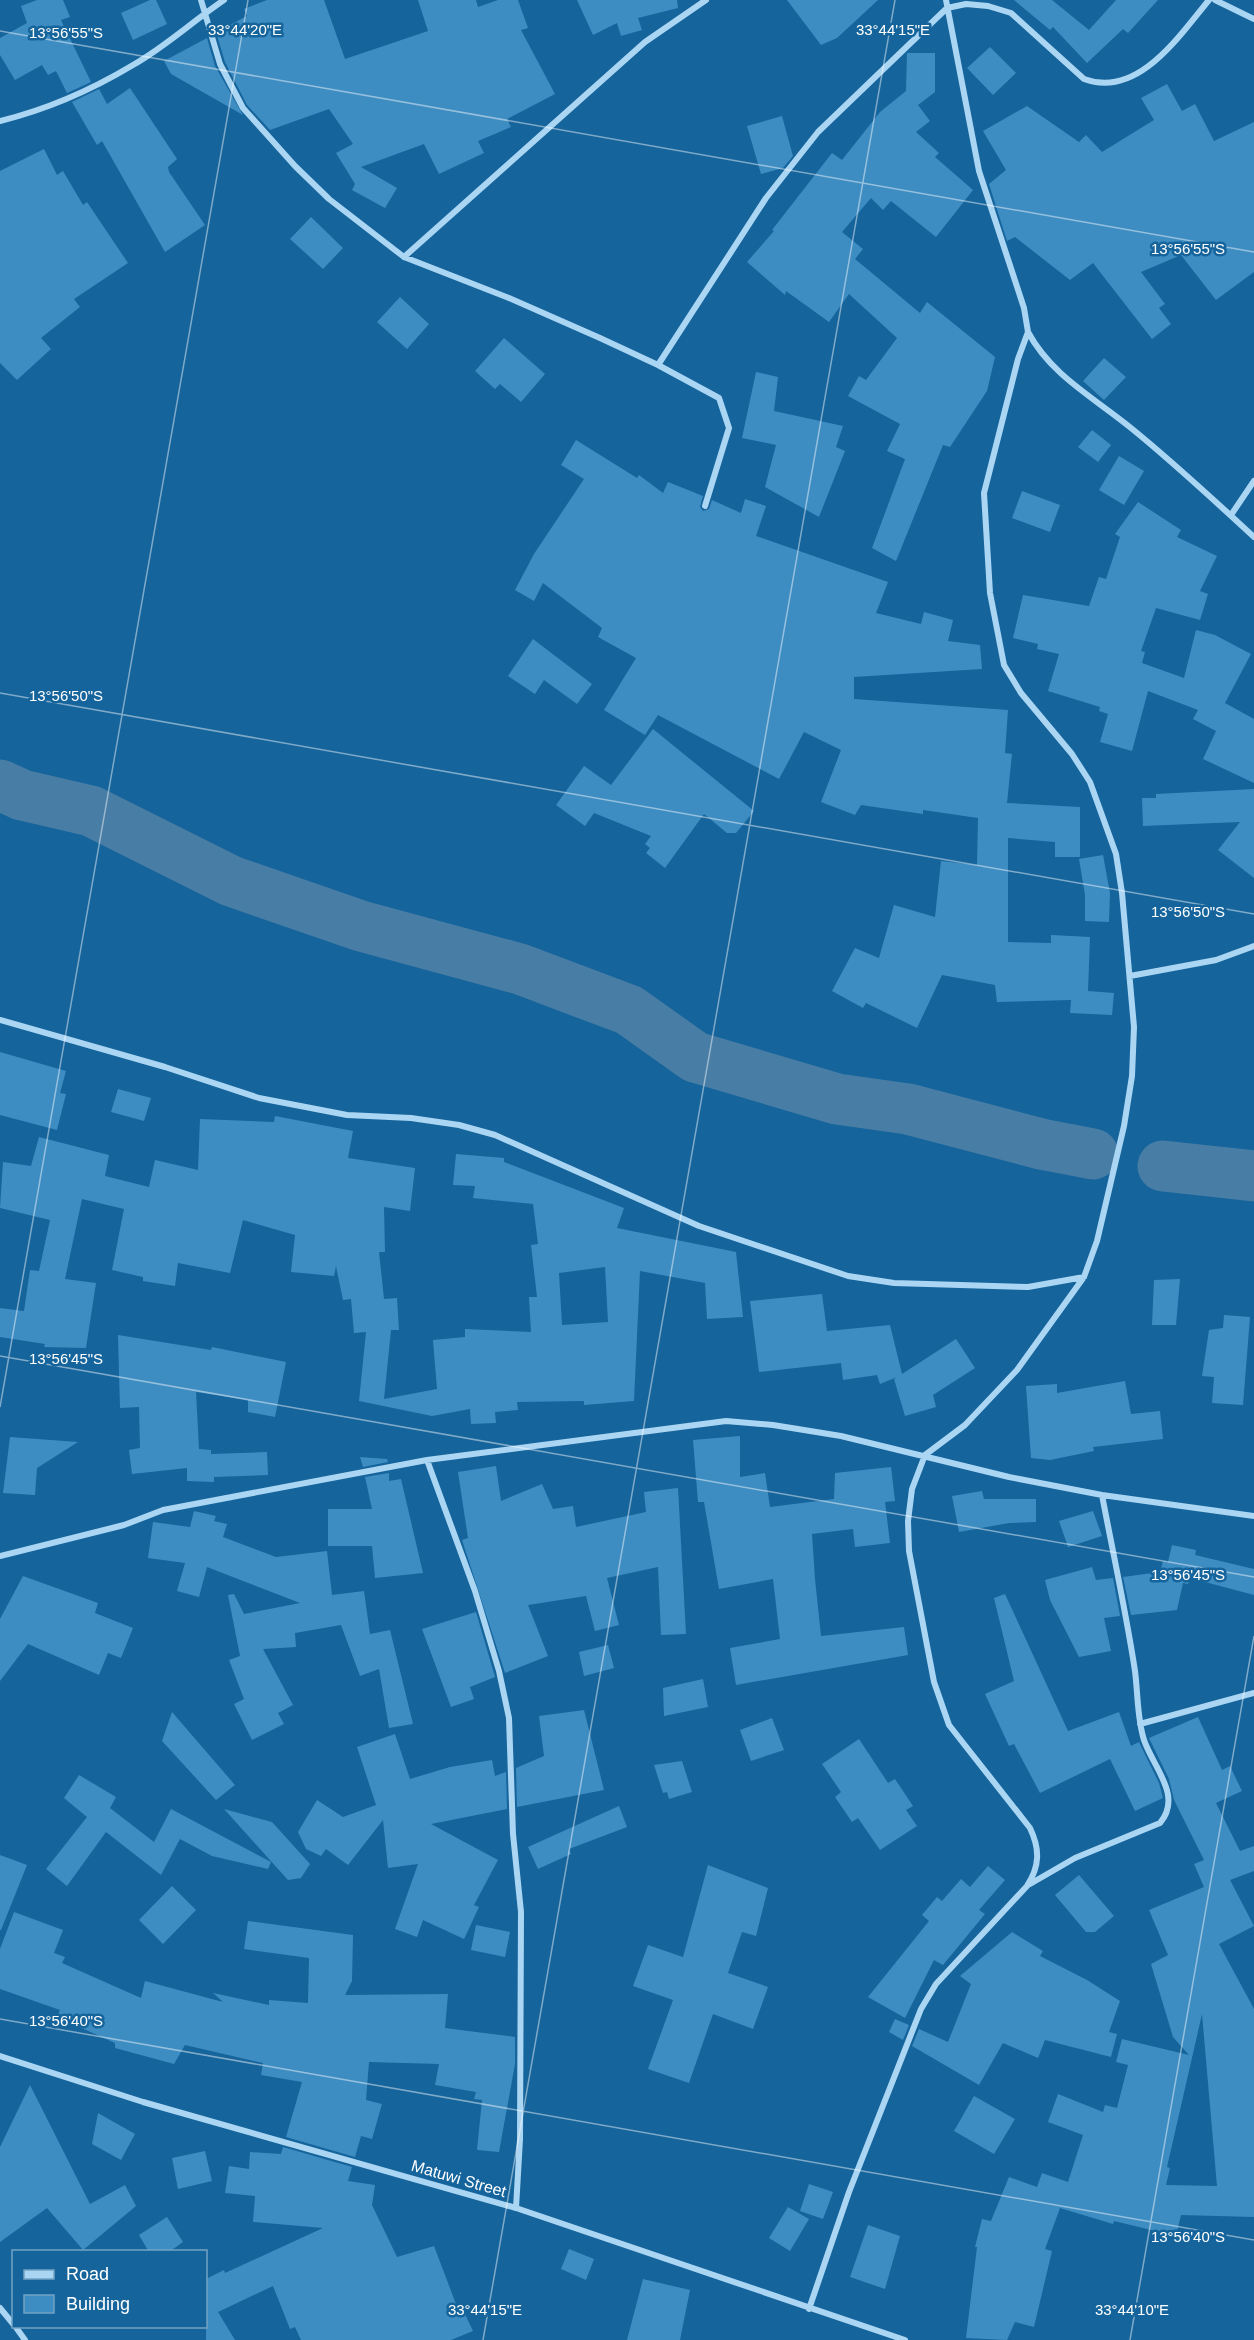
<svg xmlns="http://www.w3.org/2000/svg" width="1254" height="2340" viewBox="0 0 1254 2340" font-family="Arial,sans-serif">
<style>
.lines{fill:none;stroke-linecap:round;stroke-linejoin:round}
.river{stroke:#487da5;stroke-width:51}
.building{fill:#3e8dc2;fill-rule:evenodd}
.street{stroke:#abd6f3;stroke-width:6}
.ticks{fill:none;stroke:#fff;stroke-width:1.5;stroke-opacity:0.45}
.labels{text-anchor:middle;stroke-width:5;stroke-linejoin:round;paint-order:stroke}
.street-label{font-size:16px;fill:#fff;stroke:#15649c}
.ticks-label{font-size:15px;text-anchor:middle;fill:#fff;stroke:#15649c;stroke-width:5;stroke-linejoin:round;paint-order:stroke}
</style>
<rect width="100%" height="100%" fill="#15649c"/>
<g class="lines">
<path class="river" d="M0 785 22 795 91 811 231 881 361 926 520 969 629 1010 695 1057 837 1099 908 1109 1041 1144 1093 1154
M1163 1166 1254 1176"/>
</g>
<path class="building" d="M37 0H63L70 17 61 20 91 82 67 93 56 71 48 75 42 65 15 80 0 55V38L27 23 21 6Z
M150 0H156L167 24 133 40 121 13Z
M267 0H324L345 59 428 31 418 0H476L478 7 498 0H518L528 28 521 30 555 94 507 119 511 127 478 141 484 153 439 174 424 144 361 167 397 188 385 208 352 190 355 184 336 153 353 144 329 109 270 130 247 105 225 62 216 32 247 16 244 9Z
M577 0H677L678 8 638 18 642 30 621 36 617 23 593 35Z
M787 0H878L837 38 821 45Z
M1014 0H1052L1089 30 1116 0H1158L1128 33 1123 29 1087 63 1053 27 1050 30Z
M207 38 215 66 243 115 171 74 164 61Z
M990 47 1016 73 993 95 967 68Z
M907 53H935V92L918 105 930 121 916 132 939 153 935 157 973 190 936 237 891 201 883 210 871 198 842 232 863 249 855 259 920 313 927 302 995 357 987 391 950 447 943 445 896 561 872 548 905 459 887 451 900 424 848 396 859 376 866 380 897 338 849 294 829 322 786 291 785 295 747 262 774 231 772 230 832 153 842 160 880 112 906 91Z
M1167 84 1182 111 1195 104 1214 141 1254 122V272L1216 300 1181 255 1141 272 1165 304 1159 308 1171 324 1152 339 1093 263 1070 280 1015 237 1007 241 989 184 1006 170 983 131 1027 106 1079 142 1086 135 1102 152 1154 120 1141 98Z
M130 88 177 159 168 167 169 172 205 225 165 252 102 141 97 145 72 102 99 89 107 104Z
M782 116 793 156 783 168 761 174 747 126Z
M44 149 57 175 63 171 83 205 87 202 128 263 74 299 80 307 41 338 51 349 17 380 0 363V171Z
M311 217 343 248 323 269 290 239Z
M400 297 429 324 407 349 377 322Z
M504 338 545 374 521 402 500 384 495 389 475 371Z
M1104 358 1126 377 1104 400 1083 381Z
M756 372 778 377 774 411 843 426 836 447 845 451 819 517 765 487 776 445 742 438Z
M1092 430 1111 445 1098 462 1078 447Z
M576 440 637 478 639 475 663 493 668 482 703 496 700 507 703 511 709 509 712 500 741 513 745 499 766 506 756 536 888 582 876 613 921 624 924 612 953 620 948 641 980 645 982 669 854 677V699L1008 710 1005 753 1012 754 1007 803 1080 807V857H1055V842L1008 838V942L1051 943V935L1090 937 1088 991 1114 993 1112 1015 1070 1013 1071 1000 997 1002 995 985 942 975 917 1028 866 1003 863 1008 832 991 855 948 879 958 894 905 935 917 941 861 977 865 978 818 923 810V814L861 805 855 815 821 802 841 750 804 732 779 779 658 715 645 735 604 710 636 658 598 637 602 628 543 583 534 601 515 590 534 554 584 479 561 465Z
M1119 456 1144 471 1124 505 1099 490Z
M1022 491 1060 505 1050 532 1012 518Z
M1138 502 1181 530 1177 537 1217 556 1200 591 1208 594 1200 620 1156 608 1141 651 1145 652 1142 663 1184 678 1196 630 1215 635 1251 654 1225 703 1254 719V783L1203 759 1216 731 1193 719 1198 710 1148 691 1132 751 1100 742 1108 714 1099 711 1100 707 1048 691 1059 654 1037 649 1038 644 1013 638 1023 595 1089 606 1099 577 1106 579 1120 537 1115 534Z
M533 639 592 684 577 704 544 680 535 694 508 676Z
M653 729 754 811 736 833H727L704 814 665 868 646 853 650 848 645 844 651 836 594 813 585 826 556 805 584 766 611 785Z
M1254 789V878L1218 850 1240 822 1143 826 1142 798H1156V794Z
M1103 855 1110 893 1109 922 1085 921V895L1079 859Z
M0 1052 66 1071 60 1093 66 1094 57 1130 0 1115Z
M118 1089 151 1098 144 1121 111 1112Z
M275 1116 353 1131 348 1158 415 1168 410 1211 384 1207 385 1252H379L384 1299 397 1298 399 1330H391L384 1399 437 1389 433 1340 465 1337V1329L531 1332 529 1297H537L531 1245 538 1244 533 1204 473 1198 475 1186 453 1185 456 1154 504 1158V1162L624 1208 617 1228 736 1252 743 1317 707 1319 705 1283 640 1271 634 1401 584 1405V1401L517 1402 518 1410 495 1412 496 1423 471 1424 470 1409 432 1416 359 1401 366 1332 354 1333 351 1299 343 1300 336 1266 334 1276 291 1272 295 1235 243 1220 230 1273 178 1263 175 1286 143 1281V1277L112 1270 124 1209 82 1199 65 1279 96 1283 86 1348 44 1347 45 1344 0 1337V1308L24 1311 30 1270 39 1271 50 1220 0 1208 3 1162 31 1166 39 1137 109 1155 105 1176 149 1187 155 1160 198 1170 200 1119 274 1122ZM605 1267 608 1322 562 1325 559 1273Z
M1180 1279 1176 1325H1152L1154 1280Z
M822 1294 827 1331 890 1325 902 1374 956 1339 975 1368 933 1395 936 1407 905 1416 894 1379 897 1377 880 1384 877 1375 843 1380 841 1363 759 1372 750 1301Z
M1224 1315 1250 1317 1243 1405 1212 1403 1214 1377 1202 1376 1209 1330 1223 1328Z
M118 1335 211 1350 212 1347 286 1362 275 1417 248 1412V1400L196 1392 199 1449 211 1450V1454L267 1452 268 1475 214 1477V1482L187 1481V1468L132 1474 129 1450 140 1448 139 1407 120 1408Z
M1125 1381 1131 1414 1160 1411 1163 1439 1093 1447 1094 1451 1050 1460 1031 1458 1026 1386 1057 1384V1393Z
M740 1436V1477L765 1473 770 1507 834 1499 835 1473 891 1467 895 1501 885 1502 890 1543 855 1547 853 1529 812 1534 815 1579 821 1636 904 1627 908 1655 736 1685 730 1648 780 1639 773 1579 719 1589 704 1502H698L693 1440Z
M10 1437 78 1442 37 1468 35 1495 3 1493Z
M360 1457 387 1459 388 1462 363 1467Z
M496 1466 501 1501 542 1484 553 1509 573 1506 576 1527 646 1512 644 1492 678 1488 686 1634 661 1635 658 1567 607 1578 619 1625 595 1631 586 1596 528 1605 548 1656 505 1673 462 1540 468 1538 458 1472Z
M389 1473V1481L401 1479 423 1573 375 1578 372 1546H328V1509H372L365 1477Z
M982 1491 984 1499H1036V1522L1009 1523 959 1532 952 1496Z
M194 1511 216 1516 214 1521 227 1524 223 1537 276 1557 327 1551 332 1595 364 1591 370 1634 390 1630 413 1724 389 1728 379 1669 360 1676 341 1625 295 1633 296 1647 263 1649 293 1705 278 1713 284 1724 252 1740 234 1704 244 1699 229 1660 240 1656 228 1595 234 1594 244 1614 300 1603 207 1567 199 1597 177 1591 185 1563 148 1558 153 1522 190 1527Z
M1093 1511 1102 1536 1068 1547 1059 1521Z
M1172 1545 1196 1550 1195 1555 1254 1569V1595L1190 1578 1188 1584 1183 1583 1177 1610 1131 1615 1123 1577 1160 1572 1163 1561 1168 1562Z
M1092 1567 1096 1580 1113 1578 1120 1616 1104 1618 1111 1651 1079 1657 1050 1600 1045 1580Z
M23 1576 98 1603 95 1613 133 1628 121 1658 108 1653 99 1675 28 1644 0 1681V1619Z
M1005 1594 1068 1731 1119 1712 1131 1746 1139 1742 1159 1783 1163 1798 1135 1811 1110 1759 1040 1793 1014 1744 1009 1746 985 1694 1014 1681 994 1598Z
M476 1612 495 1677 470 1687 474 1699 451 1707 422 1629Z
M608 1645 614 1668 584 1676 579 1652Z
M703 1679 708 1707 664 1716 663 1688Z
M584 1710 604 1790 517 1807 516 1768 544 1756 539 1716Z
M172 1712 235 1785 216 1800 162 1741Z
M1198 1717 1222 1770 1230 1766 1242 1791 1216 1803 1240 1851 1254 1846V1871L1230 1880 1254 1926 1219 1944 1254 2009V2217L1181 2215 1176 2236 1114 2221 1113 2224 1060 2208 1045 2249 1052 2251 1034 2327 1015 2322 1007 2340 966 2338 977 2247H975L982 2219 991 2221 1009 2177 1037 2187 1042 2173 1068 2182 1083 2135 1048 2122 1058 2094 1103 2112 1105 2105 1117 2108 1128 2065 1116 2062 1122 2039 1189 2055 1173 2037 1151 1964 1168 1955 1149 1910 1204 1887 1194 1864 1204 1860 1174 1800 1169 1779 1149 1738ZM1202 2014 1217 2186 1166 2185 1170 2168 1167 2167Z
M772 1718 784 1750 751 1761 740 1730Z
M395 1734 410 1779 450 1767 492 1760 495 1776 506 1772 507 1809 431 1824 498 1860 474 1905 479 1907 464 1939 423 1920 417 1937 395 1929 418 1864 388 1868 383 1820 348 1865 326 1849 321 1856 306 1849 298 1832 317 1800 343 1817 376 1805 357 1747Z
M859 1739 888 1783 895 1779 913 1806 906 1810 917 1826 880 1850 858 1818 852 1822 835 1797 841 1792 822 1764Z
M682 1761 692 1792 669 1799 667 1792 663 1793 654 1765Z
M79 1775 116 1797 110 1808 154 1842 171 1809 271 1862 268 1869 212 1856 180 1839 161 1875 106 1832 67 1886 46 1869 87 1817 64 1798Z
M619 1806 627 1827 569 1849 571 1854 538 1869 528 1847Z
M224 1809 272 1822 310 1864 301 1878 288 1880Z
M0 1855 27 1865 1 1930H0Z
M708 1865 768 1888 756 1936 742 1932 728 1973 768 1987 753 2029 713 2014 689 2083 648 2069 673 2000 633 1986 648 1945 683 1957Z
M988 1866 1005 1880 979 1910 985 1914 943 1965 934 1960 905 2018 868 1997 929 1921 922 1915 937 1897 942 1901 961 1879 970 1887Z
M1079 1875 1114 1916 1095 1932H1086L1055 1895Z
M172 1886 196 1910 163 1944 139 1920Z
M14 1912 63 1930 54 1953 65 1957 62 1963 141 1998 145 1981 223 2002 213 1993 269 2005V2000L308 2003 309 1958 244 1949 248 1921 353 1935 352 1981 345 1995 448 1994 445 2028 515 2037V2064L499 2152 477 2150 482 2100 474 2099 476 2092 435 2085 439 2064 369 2062 366 2100 382 2104 372 2139 361 2136 355 2157 286 2137 302 2082 261 2075 263 2063 185 2045 174 2064 115 2048V2043L57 2017 60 2010 0 1989V1949Z
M476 1925 510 1932 505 1957 471 1950Z
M1012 1932 1043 1951 1040 1956 1087 1980 1120 2001 1109 2032 1117 2034 1111 2057 1045 2040 1038 2058 1003 2043 979 2085 912 2046 919 2029 948 2042 971 1984 960 1976Z
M895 2019 909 2025 903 2040 889 2032Z
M30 2085 90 2204 125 2185 136 2206 83 2250 47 2208 0 2242V2147Z
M974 2096 1015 2119 994 2154 954 2131Z
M98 2113 135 2134 121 2160 92 2144Z
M283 2147 352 2167 348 2181 375 2185 372 2205 397 2257 434 2246 459 2312 463 2310 473 2331 451 2340H301L295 2327 290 2329 273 2286 218 2312 235 2340H206V2279L224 2270 225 2273 323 2228 253 2222 255 2196 225 2193 229 2166 249 2169 250 2152 281 2154Z
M205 2151 212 2181 178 2189 172 2158Z
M809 2184 833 2192 823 2219 800 2211Z
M788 2207 809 2219 790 2251 769 2238Z
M167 2217 183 2242 169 2252H149L139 2235Z
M868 2225 900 2236 885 2289 850 2277Z
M569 2249 594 2259 586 2280 561 2269Z
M643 2279 690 2290 680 2340H627Z"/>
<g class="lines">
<path class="street" d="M201 0 220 64 243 108 295 166 329 199 404 257 509 298 600 338 658 365 719 398 729 428 705 506
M1215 0 1254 19
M0 121C45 110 93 89 133 65 165 47 193 21 224 0
M404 257 645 42 706 0
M1028 332C1051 375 1093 397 1131 428 1173 462 1214 500 1254 537
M658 365 766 198 818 132 947 8 966 4 988 6 1011 13 1084 79C1138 99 1179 36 1209 0
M1231 515 1254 481
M1130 976 1216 960 1254 946
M0 1020 165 1067 259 1098 347 1115 411 1118 459 1125 495 1135 699 1226 848 1276 894 1283 1028 1287 1084 1277
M427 1460 475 1591 499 1671 509 1718 513 1834 521 1912 520 2139 516 2208
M0 1556 124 1525 163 1510 427 1460 726 1421 773 1425 841 1436 1009 1477 1102 1495 1254 1516
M1140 1724 1254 1693
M1030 1884 1075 1858 1160 1823C1183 1796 1153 1767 1144 1740 1137 1718 1138 1694 1135 1671 1126 1612 1113 1553 1102 1495
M0 2056 143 2102 516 2208 905 2340
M0 2308 14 2325
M809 2309 849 2192 921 2009 936 1984 1027 1886C1040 1866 1040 1849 1030 1828L949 1725 934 1682 909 1551 908 1521 912 1489 925 1455 965 1425 1017 1370 1084 1277 1097 1241 1124 1126 1132 1076 1134 1027 1122 893 1116 854 1090 782 1072 754 1021 693 1004 665 990 593 984 493 1018 359 1028 332 1024 308 979 171 946 0
M15 2326 25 2340"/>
</g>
<path class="ticks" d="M0 31 1254 252M0 693 1254 914M0 1356 1254 1577M0 1407 248 0M0 2019 1254 2240M483 2340 895 0M1130 2340 1254 1636"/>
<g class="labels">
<g class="street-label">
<text transform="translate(459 2178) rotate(16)" y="6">Matuwi Street</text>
</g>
</g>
<g class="ticks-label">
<text x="245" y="35">33°44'20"E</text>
<text x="893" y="35">33°44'15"E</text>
<text x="66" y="38">13°56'55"S</text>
<text x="1188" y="254">13°56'55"S</text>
<text x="66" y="701">13°56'50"S</text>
<text x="1188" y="917">13°56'50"S</text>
<text x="66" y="1364">13°56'45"S</text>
<text x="1188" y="1580">13°56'45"S</text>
<text x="66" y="2026">13°56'40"S</text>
<text x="1188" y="2242">13°56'40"S</text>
<text x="485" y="2315">33°44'15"E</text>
<text x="1132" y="2315">33°44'10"E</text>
</g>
<rect x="12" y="2250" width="195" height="78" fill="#15649c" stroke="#73a2c4" stroke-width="1.5"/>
<rect x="24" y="2270" width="30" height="9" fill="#abd6f3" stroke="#73a2c4" stroke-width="1.5"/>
<text x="66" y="2280" font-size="18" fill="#ffffff">Road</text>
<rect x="24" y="2295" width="30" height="18" fill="#3e8dc2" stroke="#73a2c4" stroke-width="1.5"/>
<text x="66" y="2310" font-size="18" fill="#ffffff">Building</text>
</svg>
